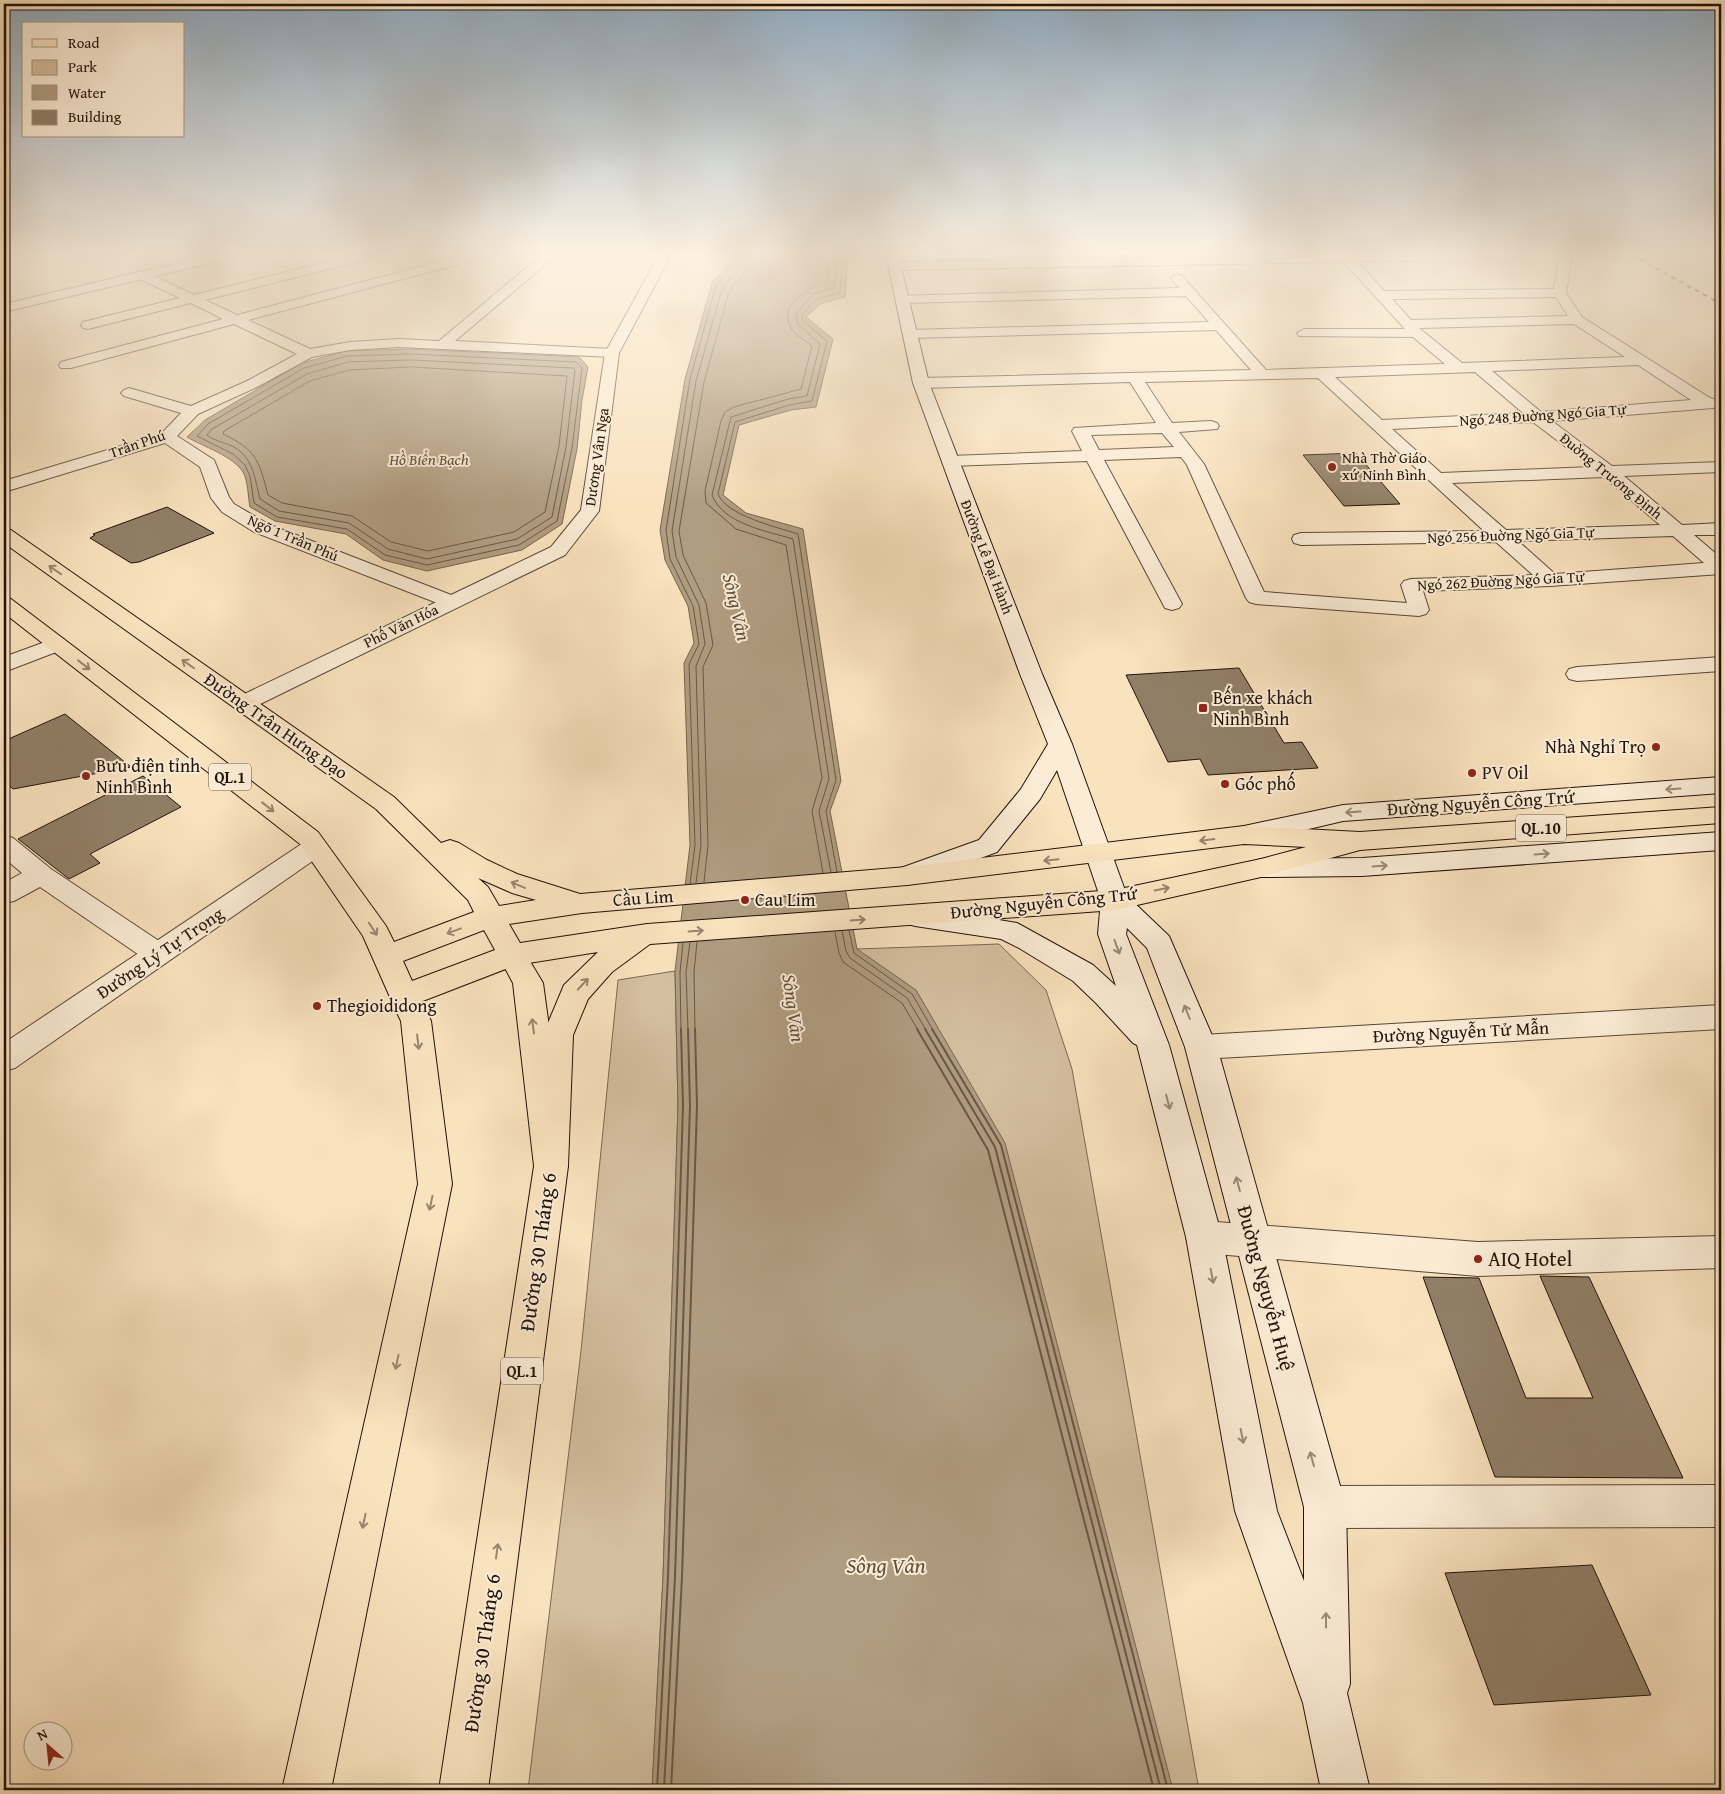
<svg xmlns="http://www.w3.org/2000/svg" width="1725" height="1794" viewBox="0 0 1725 1794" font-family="'Gentium Book Plus',serif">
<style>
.green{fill:#d4bf9f;stroke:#7a6954}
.water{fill:#b09c80;stroke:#776550}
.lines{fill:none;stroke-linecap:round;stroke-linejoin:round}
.shore-far1{stroke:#685844;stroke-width:1}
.shore{stroke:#685844;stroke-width:2}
.building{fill:#917f67;stroke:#211309}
.minor-casing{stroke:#574736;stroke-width:2}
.tertiary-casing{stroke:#574736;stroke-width:2}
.secondary-casing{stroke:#211309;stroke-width:2}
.primary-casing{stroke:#211309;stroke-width:2}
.trunk-casing{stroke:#211309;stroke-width:2}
.minor{fill:#fbecd5;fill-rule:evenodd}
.tertiary{fill:#fbecd5;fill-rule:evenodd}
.secondary{fill:#fbecd5;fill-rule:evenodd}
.primary{fill:#f9e2be;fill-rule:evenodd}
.trunk{fill:#f9e2be;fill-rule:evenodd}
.rail{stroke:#211309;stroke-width:2;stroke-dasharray:4.5 4.5;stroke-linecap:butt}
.oneway{stroke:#98856d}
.oneway2{stroke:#998a79}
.poi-dot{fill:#8f2418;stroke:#fbecd5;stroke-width:2}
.labels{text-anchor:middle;stroke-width:4;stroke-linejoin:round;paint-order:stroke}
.far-street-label{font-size:15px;fill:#211309;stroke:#fbecd5}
.far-poi-label{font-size:15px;fill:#211309;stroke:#fbecd5;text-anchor:start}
.far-water-label{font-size:16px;font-style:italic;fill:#61513f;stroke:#fbecd5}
.shield{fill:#fbecd5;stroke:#625446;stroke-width:1}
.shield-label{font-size:16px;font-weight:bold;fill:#211309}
.poi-label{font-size:18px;fill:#211309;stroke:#fbecd5;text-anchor:start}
.street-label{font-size:18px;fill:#211309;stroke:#fbecd5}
.water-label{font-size:19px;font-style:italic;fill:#61513f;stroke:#fbecd5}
.near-street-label{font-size:21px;fill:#211309;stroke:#fbecd5}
.near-poi-label{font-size:21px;fill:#211309;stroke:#fbecd5;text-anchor:start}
.near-water-label{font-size:22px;font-style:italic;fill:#61513f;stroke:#fbecd5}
</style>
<rect width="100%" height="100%" fill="#f9e2be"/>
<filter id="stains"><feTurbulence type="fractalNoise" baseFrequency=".004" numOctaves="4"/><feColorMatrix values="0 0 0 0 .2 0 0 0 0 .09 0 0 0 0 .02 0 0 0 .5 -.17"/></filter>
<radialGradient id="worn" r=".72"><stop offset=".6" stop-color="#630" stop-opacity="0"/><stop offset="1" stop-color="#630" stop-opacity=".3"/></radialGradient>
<path class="green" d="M999 944 1046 990 1072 1069 1199 1790H1173L857 949Z
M675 971 678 1106 663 1577 652 1790H528L581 1351 618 980Z"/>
<path class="water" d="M735 255H848L845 297 820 304 806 317 833 339 816 407 791 410 739 425 723 495 746 513 803 529 841 781 830 811 857 949 916 990 1005 1143 1173 1790H652L663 1577 678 1106 675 971 690 845 684 663 694 643 688 606 665 560 660 530 685 379 712 283Z
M411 349 579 357 588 367 582 400 577 449 562 524 522 550 427 571 383 560 346 534 275 521 250 507C248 497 248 480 243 472 233 456 204 447 187 437L205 420 302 363 346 351Z"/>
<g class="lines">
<path class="shore-far1" d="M411 354 576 362 582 368 572 448 557 521 519 545 427 565 385 555 347 529 277 517 254 503 250 476 245 465 233 454 197 436 208 424 304 368 347 356Z
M411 360 573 368 575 370 566 447 552 517 517 539 427 559 388 549 349 523 279 511 260 499C255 479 253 456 232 446 223 442 215 441 207 435L212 429 307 374 348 362Z
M411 367 567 376 559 446 545 512 514 532 428 551 391 542 352 516 282 503 268 495C259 461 257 450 223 434L224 431 310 381 349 370Z
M831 872 819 811 829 779 793 539C767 531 723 524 712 495L731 417 788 399 807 396 820 344 798 324 796 314 813 294 834 288 837 255
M837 872 826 811 836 780 798 534C777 527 727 516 718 494L735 422 789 405 812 401 827 341 803 321 802 315 817 299 840 293 843 255
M823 873 812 811 822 778 786 545 736 529 706 503 705 491 721 421 725 412 734 407 801 389 812 346C805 340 796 336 791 328 777 304 810 287 827 282L829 255
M704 882 708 845 703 667 713 645 706 603 683 555 679 531 704 382 729 292 749 266 752 255
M696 883 701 845 696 666 705 644 699 605 676 557 672 531 696 381 722 289 742 263 744 255
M690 884 695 845 689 664 699 644 693 606 670 559 666 530 690 379 716 286 737 260 738 255
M842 931 846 951 850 958 907 998 926 1030
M849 931 854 953 912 994 933 1030
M835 932 839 953 843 962 902 1003 918 1030
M681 1030 680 972 683 943
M688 1030 686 972 690 942
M695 1030 694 972 697 942"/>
<path class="shore" d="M917 1029 988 1150 1154 1790
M925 1029 995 1147 1161 1790
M932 1029 1001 1145 1168 1790
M657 1790 668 1577 683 1106 681 1029
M664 1790 675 1577 690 1106 688 1029
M671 1790 682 1577 697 1106 695 1029"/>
</g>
<path class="building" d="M1356 453 1400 504 1344 506 1303 455Z
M167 507 214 533 139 562 131 563 90 538 95 535 93 534Z
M1239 668 1284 743 1302 742 1318 768 1208 775 1200 759 1168 762 1126 675Z
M65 714 131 767 13 789 4 781V741Z
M143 776 181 807 90 854 100 863 69 879 18 839Z
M1540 1276 1589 1277 1683 1478 1495 1477 1423 1277 1479 1278 1526 1398H1593Z
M1592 1565 1651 1695 1494 1705 1445 1573Z"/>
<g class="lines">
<defs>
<path id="minor" d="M355 255H374L372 258 205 300 237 315 465 255H484L482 258 248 320 310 349 350 342 399 339 439 341 538 258 535 255H551L553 257 551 260 455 341 612 349 617 350 619 353 617 356 612 357 399 347 350 350 312 357 257 387 198 414 177 436 214 460 229 497 234 504 268 524 459 598 462 602 459 606 452 608 445 606 254 532 222 512 211 498 200 467 165 443 4 492V481L161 434 181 413 124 396 121 393 124 390 129 388 191 406 247 381 297 354 234 324 71 368H61L59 365 61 362 223 319 191 303 88 329 83 328 81 325 83 322 180 298 138 278 136 275 138 272H146L194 295Z
M1326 255H1521L1515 259 1357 261 1384 291 1554 289 1560 255H1572L1566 293 1582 317 1710 398 1718 400 1721 403 1718 406 1713 408 1552 421 1612 466 1721 462V472L1624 476 1682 525 1721 523V535H1694L1721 558V574L1550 586 1423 591 1429 610 1426 614 1419 616 1256 604 1249 602 1246 598 1187 465 1181 457 1104 460 1182 604 1179 608 1172 610 1165 608 1087 461 950 466 944 465 942 461 944 457 950 456 1082 451 1072 431 1074 428 1156 423 1130 382 921 388 916 386 913 383 916 380 921 378 1251 370 1216 330 910 338 903 334 910 330 1209 322 1186 296 902 303 895 299 897 296 1179 288 1171 278 1177 274 1181 275 1266 370 1445 364 1413 337 1299 336 1297 333 1304 329H1405L1344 262 895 270 889 266 895 262ZM1556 297 1568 316 1411 320 1392 299ZM1574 324 1625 357 1462 363 1419 328ZM1638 365 1691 400 1541 412 1492 371ZM1475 372 1523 413 1382 420 1335 377ZM1318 378 1484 531 1301 533 1294 535 1292 539 1294 543 1301 545 1496 542 1533 575 1411 579 1404 581 1401 585 1407 603 1264 592 1204 464 1179 432 1217 429 1219 426 1217 423 1211 421 1172 423 1145 382ZM1533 422 1592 467 1441 473 1392 429ZM1162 433 1174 447 1099 450 1091 435ZM1604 477 1660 525 1506 530 1452 483ZM1673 536 1704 563 1555 574 1518 541Z
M56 638 64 639 67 644 64 649 4 672V657Z
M1721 657V671L1577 681 1569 679 1566 674 1569 669 1577 667Z
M4 835 13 838 51 869 168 947 172 954 168 961 158 965 148 961 40 887 14 901 4 903V883L22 873 4 858Z
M1721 1005V1029L1201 1059 1190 1056 1185 1047 1190 1038 1201 1035Z
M1204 1221 1478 1242 1721 1236V1268L1478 1276 1204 1253 1191 1248 1186 1237 1191 1226Z
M1721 1485V1527L1325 1528 1310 1522 1304 1507 1310 1492 1325 1486Z"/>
<path id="tertiary" d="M213 255H233L227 259 4 312V304Z
M659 255H671L619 353 599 511 565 555 252 708 244 710 236 708 233 703 236 698 551 547 581 510 605 353Z
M315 838 324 841 328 847 324 853 15 1068 4 1071V1043L306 841Z"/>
<path id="secondary" d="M886 255H898L929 383 1042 674 1072 744 1127 896 1169 936 1217 1047 1346 1507 1350 1684 1347 1693 1370 1790H1321L1303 1703 1235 1511 1186 1237 1137 1045 1133 1043 1096 1003 1073 981 1019 948 1001 939 915 926 905 923 901 916 905 909 915 906 1017 923 1093 965 1116 986 1098 934 1101 900 1057 770 1040 799 997 852 908 885 898 883 895 876 898 869 979 840 1021 789 1048 744 1020 674 913 383ZM1127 928 1147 948 1185 1047 1304 1507V1581L1277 1511 1222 1237 1169 1045 1126 934Z
M1721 777V793L1343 821 1244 844 1235 841 1231 835 1235 829 1244 826 1343 805Z
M1721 832V850L1362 876 1261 877 1252 874 1248 868 1252 862 1261 859 1362 858Z"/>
<path id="primary" d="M512 944 522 948 543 983 568 1166 488 1790H439L534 1166 513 983 498 955 502 948Z
M404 985 415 988 431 1021 452 1184 331 1790H282L418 1184 401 1021 389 996 393 988Z"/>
<path id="trunk" d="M4 528 11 530 394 797 441 843 450 840 459 843 487 860 517 874 580 894 907 867 1244 826 1360 832 1721 807V823L1360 850 1261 877 1115 910 650 944 612 972 588 999 573 1035 568 1166 563 1176 551 1181 539 1176 534 1166 543 1035 564 985 598 952 516 965 415 1004 404 1007 393 1004 363 936 300 844 4 613V597L11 599 318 832 386 926 394 942 474 912 468 900 376 809 4 543ZM1244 844 1306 847 1261 859 1115 890 647 924 520 943 509 924 582 913 907 885ZM478 878 512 893 536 900 499 906 488 887ZM484 930 495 950 412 981 403 961Z"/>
</defs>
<use href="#minor" class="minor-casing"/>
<use href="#tertiary" class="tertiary-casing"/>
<use href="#secondary" class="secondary-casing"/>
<use href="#primary" class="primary-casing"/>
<use href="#trunk" class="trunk-casing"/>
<use href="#minor" class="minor"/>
<use href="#tertiary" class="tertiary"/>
<use href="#secondary" class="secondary"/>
<use href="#primary" class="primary"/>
<use href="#trunk" class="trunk"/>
<path class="rail" d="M1632 255 1721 304"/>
</g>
<defs><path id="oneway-shaft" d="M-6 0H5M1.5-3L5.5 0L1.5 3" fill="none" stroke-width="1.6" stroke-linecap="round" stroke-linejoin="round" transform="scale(1.25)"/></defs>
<g class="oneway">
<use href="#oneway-shaft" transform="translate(55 570) rotate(-145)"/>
<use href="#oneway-shaft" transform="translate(188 664) rotate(-145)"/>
<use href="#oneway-shaft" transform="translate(84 665) rotate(38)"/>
<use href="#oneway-shaft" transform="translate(268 807) rotate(38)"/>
<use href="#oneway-shaft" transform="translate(1207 840) rotate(173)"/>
<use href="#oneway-shaft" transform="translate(1051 860) rotate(174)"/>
<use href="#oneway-shaft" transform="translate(518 885) rotate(-157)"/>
<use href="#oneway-shaft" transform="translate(1162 889) rotate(-12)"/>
<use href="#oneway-shaft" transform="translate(858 920) rotate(-4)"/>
<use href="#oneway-shaft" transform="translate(373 929) rotate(57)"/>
<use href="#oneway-shaft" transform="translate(454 931) rotate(160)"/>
<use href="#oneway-shaft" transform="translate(696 931) rotate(-4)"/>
<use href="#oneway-shaft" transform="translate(583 984) rotate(-47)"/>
<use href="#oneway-shaft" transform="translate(533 1026) rotate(-97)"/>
<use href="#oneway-shaft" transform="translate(418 1042) rotate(83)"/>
<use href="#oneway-shaft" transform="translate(431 1203) rotate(102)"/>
<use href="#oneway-shaft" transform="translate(397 1362) rotate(102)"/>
<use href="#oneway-shaft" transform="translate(364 1521) rotate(102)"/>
<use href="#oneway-shaft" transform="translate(497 1551) rotate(-82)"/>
</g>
<g class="oneway2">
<use href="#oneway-shaft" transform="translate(1673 789) rotate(176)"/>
<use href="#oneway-shaft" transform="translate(1353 812) rotate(176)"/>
<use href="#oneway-shaft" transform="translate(1542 854) rotate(-4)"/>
<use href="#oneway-shaft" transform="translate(1380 866) rotate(-4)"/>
<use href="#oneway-shaft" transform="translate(1117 947) rotate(70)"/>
<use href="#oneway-shaft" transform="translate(1187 1012) rotate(-112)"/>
<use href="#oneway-shaft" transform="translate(1168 1102) rotate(75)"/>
<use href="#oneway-shaft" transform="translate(1238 1184) rotate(-105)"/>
<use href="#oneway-shaft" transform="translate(1212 1276) rotate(79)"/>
<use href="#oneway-shaft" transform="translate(1242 1436) rotate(79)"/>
<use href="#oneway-shaft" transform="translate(1312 1459) rotate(-105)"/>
<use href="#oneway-shaft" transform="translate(1326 1620) rotate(-90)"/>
</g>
<linearGradient id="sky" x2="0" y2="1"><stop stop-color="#91aabe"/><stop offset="0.5" stop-color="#fcf2e2"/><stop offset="1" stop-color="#fcf2e2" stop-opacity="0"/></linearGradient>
<rect width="1725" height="506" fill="url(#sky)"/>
<g class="poi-dot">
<circle cx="1332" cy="467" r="5"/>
<rect x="1198" y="703" width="10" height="10" rx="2.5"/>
<circle cx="1656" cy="747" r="5"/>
<circle cx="1472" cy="773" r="5"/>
<circle cx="86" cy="776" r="5"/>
<circle cx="1225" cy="784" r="5"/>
<circle cx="745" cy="900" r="5"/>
<circle cx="317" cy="1006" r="5"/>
<circle cx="1478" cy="1259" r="5"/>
</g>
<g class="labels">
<g class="far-street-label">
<text transform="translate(1543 415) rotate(-4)" y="5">Ngó 248 Đuờng Ngó Gia Tự</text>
<text transform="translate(137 444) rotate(-19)" y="5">Trần Phú</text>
<text transform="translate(597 457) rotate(-82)" y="5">Dương Vân Nga</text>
<text transform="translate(1611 476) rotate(39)" y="5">Đuờng Trương Định</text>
<text transform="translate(1511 535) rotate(-2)" y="5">Ngó 256 Đuờng Ngó Gia Tự</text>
<text transform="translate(293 538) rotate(23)" y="5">Ngõ 1 Trần Phú</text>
<text transform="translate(987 557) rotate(69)" y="5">Đường Lê Đại Hành</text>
<text transform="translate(1501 581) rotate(-3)" y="5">Ngó 262 Đuờng Ngó Gia Tự</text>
<text transform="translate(401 626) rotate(-26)" y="5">Phố Văn Hóa</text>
</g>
<g class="far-poi-label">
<text x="1342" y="463">Nhà Thờ Giáo<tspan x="1342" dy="17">xứ Ninh Bình</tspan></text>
</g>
<g class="far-water-label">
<text x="429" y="465">Hồ Biển Bạch</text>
</g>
<g class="shield">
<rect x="209" y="763.5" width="42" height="27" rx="4"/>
<rect x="1516" y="814.5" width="50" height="27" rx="4"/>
<rect x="501" y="1357.5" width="42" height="27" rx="4"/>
</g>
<g class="shield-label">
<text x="230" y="783">QL.1</text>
<text x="1541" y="834">QL.10</text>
<text x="522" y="1377">QL.1</text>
</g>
<g class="poi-label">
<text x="1213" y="704">Bến xe khách<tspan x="1213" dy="21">Ninh Bình</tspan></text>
<text x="1646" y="753" text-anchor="end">Nhà Nghỉ Trọ</text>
<text x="96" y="772">Bưu điện tỉnh<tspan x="96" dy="21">Ninh Bình</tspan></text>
<text x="1482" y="779">PV Oil</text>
<text x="1235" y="790">Góc phố</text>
<text x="755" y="906">Cau Lim</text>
<text x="327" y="1012">Thegioididong</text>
</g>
<g class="street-label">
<text transform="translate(276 726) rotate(35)" y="6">Đường Trân Hưng Đạo</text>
<text transform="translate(1481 803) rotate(-4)" y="6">Đường Nguyễn Công Trứ</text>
<text transform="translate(643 898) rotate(-4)" y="6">Cầu Lim</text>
<text transform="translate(1044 903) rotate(-6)" y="6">Đường Nguyễn Công Trứ</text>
<text transform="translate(160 953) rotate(-34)" y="6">Đường Lý Tự Trọng</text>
<text transform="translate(1461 1032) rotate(-3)" y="6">Đường Nguyễn Tử Mẫn</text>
</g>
<g class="water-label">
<text transform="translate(737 607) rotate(77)" y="7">Sông Vân</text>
<text transform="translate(794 1008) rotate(82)" y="7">Sông Vân</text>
</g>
<g class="near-street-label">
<text transform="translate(538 1252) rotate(-82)" y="7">Đường 30 Tháng 6</text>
<text transform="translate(1266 1288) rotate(75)" y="7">Đuờng Nguyễn Huệ</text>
<text transform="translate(482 1653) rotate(-82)" y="7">Đường 30 Tháng 6</text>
</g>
<g class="near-poi-label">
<text x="1488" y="1266">AIQ Hotel</text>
</g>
<g class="near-water-label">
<text x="886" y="1573">Sông Vân</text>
</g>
</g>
<rect width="1725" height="1794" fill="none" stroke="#f9e2be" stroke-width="20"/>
<rect x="5" y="5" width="1715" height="1784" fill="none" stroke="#211309" stroke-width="2.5"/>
<rect x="10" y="10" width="1705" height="1774" fill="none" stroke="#211309"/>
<rect x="22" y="22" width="162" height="115" fill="#fbecd5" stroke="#a49583"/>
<rect x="32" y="39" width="25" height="8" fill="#f9e2be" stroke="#a49583"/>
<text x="68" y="48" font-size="15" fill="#211309">Road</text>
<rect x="32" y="60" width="25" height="15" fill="#d4bf9f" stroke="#a49583"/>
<text x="68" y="72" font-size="15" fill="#211309">Park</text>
<rect x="32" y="85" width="25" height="15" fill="#b09c80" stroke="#a49583"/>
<text x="68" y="98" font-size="15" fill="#211309">Water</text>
<rect x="32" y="110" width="25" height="15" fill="#917f67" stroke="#a49583"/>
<text x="68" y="122" font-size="15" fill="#211309">Building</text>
<g transform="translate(48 1746) rotate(333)"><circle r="24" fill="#fbecd5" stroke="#a49583"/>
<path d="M0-4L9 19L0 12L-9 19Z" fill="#8f2418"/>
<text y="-8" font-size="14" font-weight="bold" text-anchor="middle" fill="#211309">N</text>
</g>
<rect width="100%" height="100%" filter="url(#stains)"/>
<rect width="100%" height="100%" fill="url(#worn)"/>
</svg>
